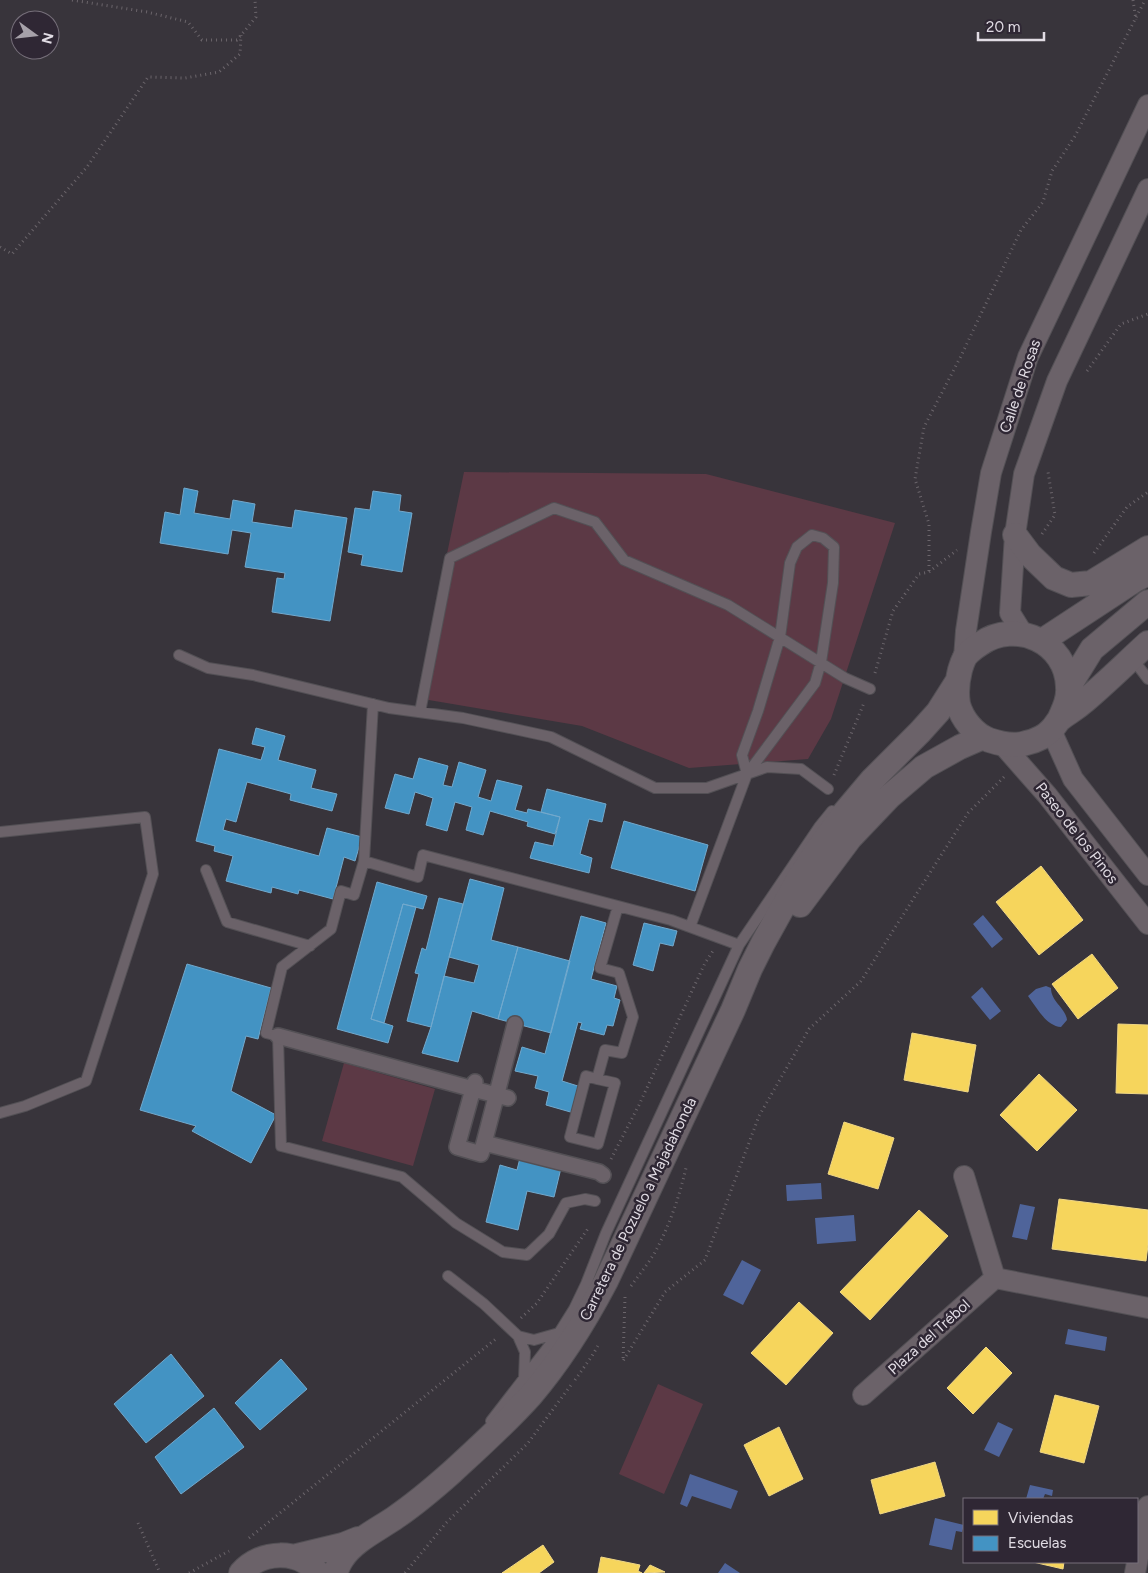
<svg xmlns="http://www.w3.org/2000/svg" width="1148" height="1573" viewBox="0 0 1148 1573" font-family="Figtree,sans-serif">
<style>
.green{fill:#5c3945}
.water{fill:#4f649a}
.homes{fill:#f6d55c;stroke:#f0d785}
.schools{fill:#4393c3;stroke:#72a9cd}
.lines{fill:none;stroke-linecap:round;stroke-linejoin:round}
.service-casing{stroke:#535055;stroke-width:12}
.pedestrian-casing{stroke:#535055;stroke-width:18}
.minor-casing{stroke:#535055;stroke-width:22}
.tertiary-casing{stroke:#535055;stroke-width:26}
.path{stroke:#6b656b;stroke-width:3;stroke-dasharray:1 4;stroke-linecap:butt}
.service{stroke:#6b6269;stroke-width:10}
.pedestrian{stroke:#6b6269;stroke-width:15}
.minor{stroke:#6b6269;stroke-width:20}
.tertiary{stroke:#6b6269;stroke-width:24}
.labels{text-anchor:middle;stroke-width:5;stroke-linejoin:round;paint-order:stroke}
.street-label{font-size:15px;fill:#e1dce4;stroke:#2f2734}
</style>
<rect width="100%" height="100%" fill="#38343b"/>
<path class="green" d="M464 472 706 474 895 523 831 719 808 759 689 768 582 726 417 698Z
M344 1063 435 1089 413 1166 322 1141Z
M658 1384 703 1404 664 1494 619 1474Z"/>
<path class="water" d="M983 915 1003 939 992 948 973 924Z
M1046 986 1051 988C1051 1002 1066 1008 1067 1020L1061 1027C1046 1026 1037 1008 1028 996L1036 989Z
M982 987 1001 1011 990 1020 971 997Z
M821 1183 822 1199 787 1201 786 1185Z
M1020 1204 1035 1207 1027 1240 1012 1237Z
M854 1215 856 1241 817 1244 815 1218Z
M742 1260 761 1270 743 1305 723 1295Z
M1068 1329 1107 1337 1105 1351 1065 1344Z
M998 1422 1013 1429 999 1457 984 1450Z
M690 1474 738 1491 731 1509 692 1496 687 1507 680 1504Z
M1030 1485 1053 1490 1052 1496 1045 1494 1043 1499H1026Z
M935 1518 964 1525 962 1532 956 1531 952 1550 929 1545Z
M725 1563 740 1573H718Z"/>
<path class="homes" d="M1041 866 1083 920 1039 955 996 902Z
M1092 954 1118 988 1078 1019 1052 984Z
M1118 1024 1148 1025V1094L1116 1093Z
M912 1033 976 1045 968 1092 904 1080Z
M1039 1074 1077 1110 1037 1151 1000 1115Z
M844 1122 894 1138 878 1189 828 1174Z
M1059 1199 1148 1210V1245L1146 1261 1052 1249Z
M919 1210 948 1236 870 1320 840 1292Z
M799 1302 833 1333 786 1385 751 1353Z
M986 1347 1012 1373 973 1414 947 1388Z
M1055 1395 1099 1406 1084 1463 1040 1452Z
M779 1427 803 1479 769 1496 744 1445Z
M935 1462 945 1496 880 1514 871 1480Z
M543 1545 554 1562 539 1573H502Z
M601 1557 640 1565 638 1571 642 1573H598Z
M1033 1562H1064L1063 1569Z
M650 1565 665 1572 644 1573Z"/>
<path class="schools" d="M184 488 198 491 194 513 230 519 233 500 255 504 252 522 292 528 295 510 347 518 330 621 272 612 277 578 284 579 285 573 245 567 251 533 232 530 228 554 160 543 165 512 180 515Z
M373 491 401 495 399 511 412 513 402 572 361 565 363 555 348 552 355 508 370 510Z
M256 728 285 736 278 760 316 770 311 788 337 794 332 811 290 800 291 794 247 782 236 822 226 819 223 830 319 856 327 828 362 837 355 861 344 857 333 899 299 890 298 894 272 887 271 893 226 881 233 856 214 851 215 846 196 841 219 749 261 760 265 747 252 744Z
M419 758 448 766 443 785 452 787 459 762 486 770 478 797 491 801 497 780 522 786 515 810 527 813 528 809 560 817 555 834 527 826 528 822 490 811 483 835 466 830 472 807 455 802 447 831 426 825 433 798 415 792 409 814 385 808 395 774 413 779Z
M547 789 606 804 602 822 589 819 580 854 592 858 589 873 530 858 535 842 553 846 560 817 541 812Z
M624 821 708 845 695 891 611 868Z
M470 879 504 888 491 940 518 947 498 1019 472 1011 458 1062 422 1053 431 1027 444 976 474 983 479 965 449 957Z
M377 882 427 896 423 909 403 904 371 1019 393 1026 388 1043 337 1029Z
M439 898 463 904 431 1027 407 1021 419 974 415 973 422 948 426 950Z
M403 904 416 907 384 1023 371 1019Z
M581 916 606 923 591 979 617 986 614 998 620 1000 613 1026 607 1025 604 1035 580 1029 582 1023 578 1022 562 1081 581 1087 574 1113 546 1105 549 1092 535 1088 538 1076 515 1071 522 1047 545 1054Z
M644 923 677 931 673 946 660 943 653 971 633 965Z
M518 947 570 961 551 1033 498 1019Z
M187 964 271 988 258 1039 246 1036 231 1091 276 1115 251 1163 192 1131 196 1126 140 1110Z
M520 1158 561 1168 554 1197 527 1191 518 1230 486 1222 500 1165 517 1170Z
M171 1354 204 1396 146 1443 114 1404Z
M281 1359 307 1389 260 1430 235 1403Z
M214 1408 244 1447 181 1494 155 1457Z"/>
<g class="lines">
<defs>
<path id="service" d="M179 655 208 668 253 675 389 708 463 718 551 737 655 788H707L767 767 801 769 828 789
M1132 658 1148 679
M420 712 450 558 554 508 595 522 624 560 728 605 845 678 870 689
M0 832 145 817 153 874 86 1081 25 1106 0 1113
M364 861 373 704
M206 870 227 922 310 946
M690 927 747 774 815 683 821 662 833 583 834 547 823 538 812 535 797 547 790 563 780 637 758 711 742 755 747 774
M597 1079 615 1083 598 1144 570 1137 586 1076 597 1079 605 1050 622 1053 633 1017 619 973 600 968 618 906
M595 1201 585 1199 566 1203 549 1234 527 1255 503 1252 456 1223 402 1177 281 1146 278 1036 266 1033 282 967 331 929 341 891 354 895 364 861 418 877 423 855 671 920 739 945
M448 1276 484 1304 518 1336 525 1352 524 1379
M518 1336 534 1340 559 1333
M491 1421 559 1333 574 1309 586 1284 606 1233 739 945 819 827 832 811"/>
<path id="pedestrian" d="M278 1036 473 1089 457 1147 481 1154 484 1143 599 1172 603 1175
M475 1082 473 1089 508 1098
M484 1143 515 1024"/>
<path id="minor" d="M1023 634 1010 613 1015 535 1024 474 1057 381 1148 189
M964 658 966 631 981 532 991 473 1028 357 1148 105
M1051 730 1073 779 1148 875
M1003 745 1047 795 1148 924
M995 1278 1148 1308
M863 1395 995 1278 964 1176
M1135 1573 1148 1506"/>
<path id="tertiary" d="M1015 535 1030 555 1054 578 1071 585 1091 583 1148 548
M1042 641 1135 580 1148 573
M1068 688 1092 649 1148 602
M1059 720C1064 709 1069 699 1068 687 1067 642 1016 619 980 644 975 647 966 654 964 659 962 663 961 667 960 670 957 682 956 692 958 704 962 719 974 734 989 740 1001 744 1014 747 1026 743 1035 741 1046 736 1052 729 1055 726 1057 722 1059 720 1066 714 1074 710 1081 704 1104 685 1126 663 1148 643
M800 905 850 838 890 796 924 767 960 747 983 737
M293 1557 343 1545 358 1539
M241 1573C261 1550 299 1549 318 1573
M335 1573C337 1569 339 1563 342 1559 353 1541 379 1529 396 1517 415 1504 434 1488 452 1472 479 1447 507 1422 531 1395 561 1360 585 1321 606 1281L733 1010 750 969 763 943 799 878 818 849 845 812 872 780 920 732 938 712 957 682"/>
</defs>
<use href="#service" class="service-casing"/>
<use href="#pedestrian" class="pedestrian-casing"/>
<use href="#minor" class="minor-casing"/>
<use href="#tertiary" class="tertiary-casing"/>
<path class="path" d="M72 0 147 12 188 22 202 40H237L256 17 255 0
M1133 0 1136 20
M0 247 12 254 87 167 148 77 185 78 219 72 240 54 241 35
M1087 371 1121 324 1148 314
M1042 534 1055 515 1048 472
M1094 553 1127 507 1148 492
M929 571V524L915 479 924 427 961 356 1021 230 1043 202 1052 171 1075 136 1145 0
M875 673 893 611 919 574 929 572 957 550
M834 775 864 703
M611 1159 639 1105 705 963 713 951
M631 1286C639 1275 647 1265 654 1254 669 1227 679 1198 686 1168
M625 1297 623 1361 665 1292 705 1260 759 1116 809 1029 861 981 968 813 1004 777
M521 1318 537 1303 589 1227
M575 1380 592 1356 599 1344
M138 1523 160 1573
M249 1538 497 1338
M189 1573 229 1551
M405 1573 446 1523 528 1443 571 1385"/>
<use href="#service" class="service"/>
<use href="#pedestrian" class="pedestrian"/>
<use href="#minor" class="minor"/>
<use href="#tertiary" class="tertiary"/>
</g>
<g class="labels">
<g class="street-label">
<text transform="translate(1020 386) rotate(-71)" y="5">Calle de Rosas</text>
<text transform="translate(1077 833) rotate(52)" y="5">Paseo de los Pinos</text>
<text transform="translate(638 1209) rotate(-64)" y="5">Carretera de Pozuelo a Majadahonda</text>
<text transform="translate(929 1337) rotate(-42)" y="5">Plaza del Trébol</text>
</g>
</g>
<rect x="963" y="1498" width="175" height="65" fill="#2f2734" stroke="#766f7a"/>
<rect x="973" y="1510" width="25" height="15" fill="#f6d55c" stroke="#766f7a"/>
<text x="1008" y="1523" font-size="15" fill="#e1dce4">Viviendas</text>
<rect x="973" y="1536" width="25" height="15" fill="#4393c3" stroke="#766f7a"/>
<text x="1008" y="1548" font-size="15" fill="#e1dce4">Escuelas</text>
<g transform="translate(35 35) rotate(105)"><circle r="24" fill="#2f2734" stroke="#766f7a"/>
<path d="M0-4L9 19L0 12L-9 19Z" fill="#a6a1a9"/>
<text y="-8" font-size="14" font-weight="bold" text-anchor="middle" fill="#e1dce4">N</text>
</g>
<path d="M978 32v8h66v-8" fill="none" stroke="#e1dce4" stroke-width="2.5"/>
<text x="986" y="32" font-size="15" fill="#e1dce4" stroke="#2f2734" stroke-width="4" paint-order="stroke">20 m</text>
</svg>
